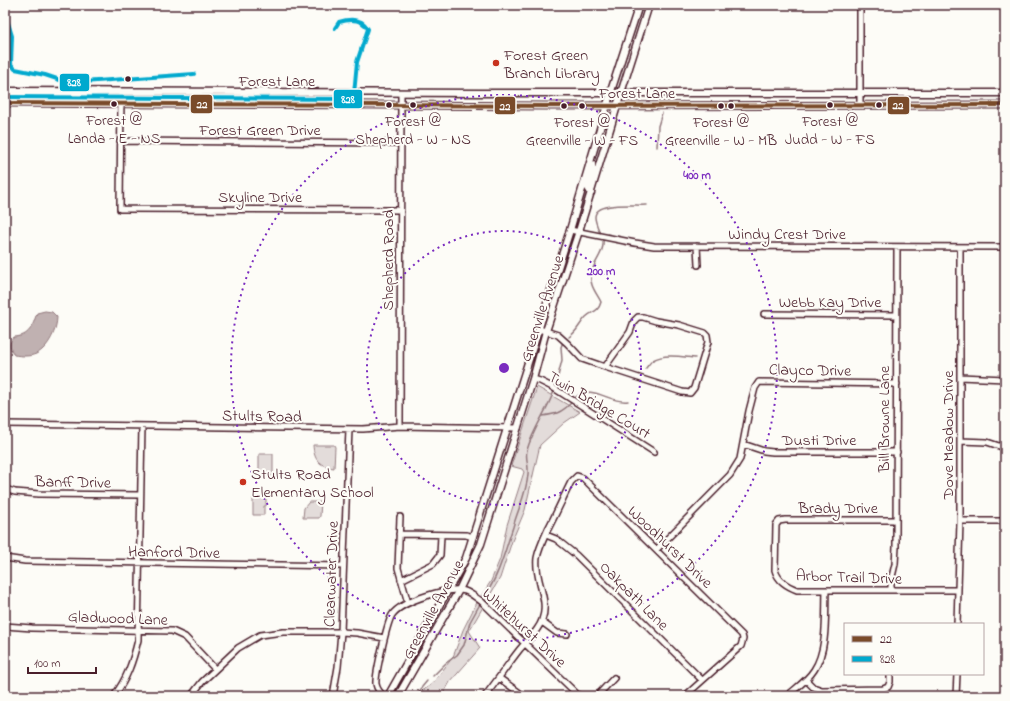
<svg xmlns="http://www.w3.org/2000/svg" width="1010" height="701" viewBox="0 0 1010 701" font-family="'Indie Flower',sans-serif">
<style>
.green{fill:#e3dcda;stroke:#967e82}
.water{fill:#c0b1b1;stroke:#91777b}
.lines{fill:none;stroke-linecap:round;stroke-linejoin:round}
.stream{stroke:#91777b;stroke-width:1.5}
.minor-casing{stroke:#4a1f2b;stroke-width:8}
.major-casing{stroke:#4a1f2b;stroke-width:9}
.minor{stroke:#fdfcf7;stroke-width:5}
.major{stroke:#fdfcf7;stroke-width:6}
.bus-1-casing{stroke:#fdfcf7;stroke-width:7}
.bus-2-casing{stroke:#fdfcf7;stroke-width:7}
.bus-1{stroke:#7a4b2a;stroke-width:4}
.bus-2{stroke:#00a9ce;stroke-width:4}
.ring{fill:none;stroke:#7b2cbf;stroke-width:2;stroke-dasharray:2 4}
.poi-dot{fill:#c8321e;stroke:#fdfcf7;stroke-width:1.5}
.bus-dot{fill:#4a1f2b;stroke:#fdfcf7;stroke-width:1.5}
.labels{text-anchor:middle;stroke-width:4;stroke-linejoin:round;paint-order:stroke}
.bus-label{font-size:15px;fill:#4a1f2b;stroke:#fdfcf7}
.poi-label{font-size:16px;fill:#4a1f2b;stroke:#fdfcf7;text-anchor:start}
.street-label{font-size:16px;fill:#4a1f2b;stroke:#fdfcf7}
.centre{fill:#7b2cbf;stroke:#fdfcf7;stroke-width:2}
.ring-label{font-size:12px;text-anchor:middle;font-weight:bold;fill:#7b2cbf;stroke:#fdfcf7;stroke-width:4;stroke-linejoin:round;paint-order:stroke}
.line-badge{stroke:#fdfcf7;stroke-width:1.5}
.badge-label{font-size:11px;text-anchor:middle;font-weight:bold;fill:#fff}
</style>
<rect width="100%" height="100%" fill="#fdfcf7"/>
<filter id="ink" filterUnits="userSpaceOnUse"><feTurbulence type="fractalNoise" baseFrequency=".025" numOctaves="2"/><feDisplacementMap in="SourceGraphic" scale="8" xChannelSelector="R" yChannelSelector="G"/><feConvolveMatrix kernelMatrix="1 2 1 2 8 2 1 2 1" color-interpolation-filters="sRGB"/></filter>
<g filter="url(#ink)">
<path class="green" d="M537 387 580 412 564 423 540 445 525 510 512 541 500 578 469 631 480 648 450 682 442 696H404L405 694H418L432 684 453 657 463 630 475 606 491 581 500 559 507 525 524 472 522 469 511 466Z
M334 445 335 447 334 468C320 466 314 461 313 445Z
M259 454H273V476L260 475V472H259Z
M253 498H266V506H264V515H253Z
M309 502H321L320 516 319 518H303L304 508Z"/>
<path class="water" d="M45 311 52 312 57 317C57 329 49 348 36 354 29 357 21 356 14 355 10 348 8 343 14 337 30 336 32 327 37 313Z"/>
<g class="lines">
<path class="stream" d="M657 147 658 126 662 113
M600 233C598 228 595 222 595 217 595 201 635 206 647 205
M569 337C578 331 579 324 586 317 592 311 598 313 601 302 598 296 594 291 592 285 586 267 605 257 603 240
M645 369C647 367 650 362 653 360 665 353 683 357 695 358
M556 384 562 360 561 347 563 342
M576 397C592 383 610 404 628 401
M543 416C556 414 561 413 571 403
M484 597C499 576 505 551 513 527 518 509 527 492 528 474 529 465 525 458 527 450 533 429 547 411 554 391
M433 676 446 663 457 655 464 645 470 622 480 604
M417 696 422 687 427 681"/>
<defs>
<path id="minor" d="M121 92 120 209 400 210
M860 105V5
M120 141 400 143
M570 230 635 243 654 246 1005 247
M697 246 698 265
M764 314 896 315
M638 317H643L656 321 679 325 705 333 707 335 708 342 694 388 690 393 682 392 605 367 630 332 634 321Z
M539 329 558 335 568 344 582 359 605 367
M960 377 1005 379
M533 379 540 381 552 387 654 452
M5 424 363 429 400 426 518 428
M400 426 401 93
M960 441 987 442 1005 448
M743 444 764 451 773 452H897
M5 489 15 492 39 494 140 495
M400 517 398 568 408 603
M896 520H785L779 521 776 525 775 570C778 581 787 586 797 590H957
M960 521H1005
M399 534 466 535 473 537
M546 535 556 539 576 555 702 680
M656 550 730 475 740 459 749 411 755 388 759 382 897 384
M5 558 25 561 343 566
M401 580 433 564 440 555 441 535
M891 590V581L895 564 896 547 897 247
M542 622 557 633 567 634
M957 624 960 521V247
M5 626 32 628 172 631 185 637 215 669
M499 678 524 696
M806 680 813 687 822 690 883 689 888 687 890 682V674
M7 695V696
M114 696C127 679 133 661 138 640L142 426
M191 696 202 682 238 648 260 635 283 632H341L357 633 384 638
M333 696 338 667 341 632 349 429
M384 696C380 693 377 689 376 684 375 675 387 623 392 615 401 601 450 586 465 591 471 593 476 598 481 601L579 696
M485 696C497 681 508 664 520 649 527 640 538 632 542 620 550 599 534 580 537 558 539 548 544 538 548 529 556 514 563 498 571 482L577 476 583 478 742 635 743 639 741 646 685 696
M597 696 614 678
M787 696C796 688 807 681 814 670 828 649 825 615 826 590
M956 696 957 674"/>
<path id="major" d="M5 91 482 93H1005
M5 103 547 106 1005 105
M591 193 588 188 592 173V164
M388 696 466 558 570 230 612 88 639 5
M398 696 459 590 481 544 533 379 546 331 579 231 621 93 649 5"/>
</defs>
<use href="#minor" class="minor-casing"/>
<use href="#major" class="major-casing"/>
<use href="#minor" class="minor"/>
<use href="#major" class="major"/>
<defs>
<path id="bus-1" d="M5 103 547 106 1005 105"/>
<path id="bus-2" d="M5 13 12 36 11 64 15 69 45 75 69 83 194 74
M5 97 349 99 354 94 357 62 368 29C362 18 349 19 339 22L335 28"/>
</defs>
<use href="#bus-1" class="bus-1-casing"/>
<use href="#bus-2" class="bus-2-casing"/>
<use href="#bus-1" class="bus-1"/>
<use href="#bus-2" class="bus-2"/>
</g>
</g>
<g class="ring">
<circle cx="504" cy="368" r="137"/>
<circle cx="504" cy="368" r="273"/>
</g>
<g class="poi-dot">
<circle cx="496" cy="63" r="4"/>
<circle cx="243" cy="482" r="4"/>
</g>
<g class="bus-dot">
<circle cx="128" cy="79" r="3.5"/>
<circle cx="114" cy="104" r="3.5"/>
<circle cx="389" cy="105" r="3.5"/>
<circle cx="413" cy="105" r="3.5"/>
<circle cx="830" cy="105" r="3.5"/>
<circle cx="879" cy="105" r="3.5"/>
<circle cx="564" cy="106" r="3.5"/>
<circle cx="582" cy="106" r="3.5"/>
<circle cx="721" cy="106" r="3.5"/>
<circle cx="731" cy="106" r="3.5"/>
</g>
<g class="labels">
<g class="bus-label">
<text x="114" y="125">Forest @<tspan x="114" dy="18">Landa - E - NS</tspan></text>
<text x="413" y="126">Forest @<tspan x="413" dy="18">Shepherd - W - NS</tspan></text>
<text x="830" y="126">Forest @<tspan x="830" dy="18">Judd - W - FS</tspan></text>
<text x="582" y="127">Forest @<tspan x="582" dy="18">Greenville - W - FS</tspan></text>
<text x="721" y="127">Forest @<tspan x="721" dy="18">Greenville - W - MB</tspan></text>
</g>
<g class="poi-label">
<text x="504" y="60">Forest Green<tspan x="504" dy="18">Branch Library</tspan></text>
<text x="251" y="479">Stults Road<tspan x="251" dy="18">Elementary School</tspan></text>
</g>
<g class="street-label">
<text x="277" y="86">Forest Lane</text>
<text x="637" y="98">Forest Lane</text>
<text x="260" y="135">Forest Green Drive</text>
<text x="260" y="202">Skyline Drive</text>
<text x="787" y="239">Windy Crest Drive</text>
<text transform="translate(387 260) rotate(-90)" y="6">Shepherd Road</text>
<text x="830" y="307">Webb Kay Drive</text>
<text transform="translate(541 308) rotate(-72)" y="6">Greenville Avenue</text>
<text transform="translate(810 369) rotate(1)" y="6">Clayco Drive</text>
<text transform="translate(600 404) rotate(31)" y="6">Twin Bridge Court</text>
<text transform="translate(262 415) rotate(1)" y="6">Stults Road</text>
<text transform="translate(883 419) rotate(-90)" y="6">Bill Browne Lane</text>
<text transform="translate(947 435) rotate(-90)" y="6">Dove Meadow Drive</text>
<text x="819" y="445">Dusti Drive</text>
<text transform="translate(73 481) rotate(1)" y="6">Banff Drive</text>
<text x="838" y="513">Brady Drive</text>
<text transform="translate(671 546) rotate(44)" y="6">Woodhurst Drive</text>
<text transform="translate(174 551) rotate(1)" y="6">Hanford Drive</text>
<text transform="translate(330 574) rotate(-88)" y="6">Clearwater Drive</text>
<text transform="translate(849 576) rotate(2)" y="6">Arbor Trail Drive</text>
<text transform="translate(635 595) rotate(45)" y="6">Oakpath Lane</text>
<text transform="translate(432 609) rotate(-61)" y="6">Greenville Avenue</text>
<text transform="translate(118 617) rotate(2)" y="6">Gladwood Lane</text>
<text transform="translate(525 627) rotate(43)" y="6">Whitehurst Drive</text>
</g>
</g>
<circle cx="504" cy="368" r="6" class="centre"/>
<g class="ring-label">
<text x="697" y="179">400 m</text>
<text x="601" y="275">200 m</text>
</g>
<g class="line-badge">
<rect x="59" y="73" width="31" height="19" rx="4" fill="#00a9ce"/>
<rect x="333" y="89" width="30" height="20" rx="4" fill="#00a9ce"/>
<rect x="190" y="94" width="23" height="20" rx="4" fill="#7a4b2a"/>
<rect x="887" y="96" width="23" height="19" rx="4" fill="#7a4b2a"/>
<rect x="494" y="96" width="22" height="19" rx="4" fill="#7a4b2a"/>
</g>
<g class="badge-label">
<text x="74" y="86">828</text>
<text x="348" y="103">828</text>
<text x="202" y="108">22</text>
<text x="898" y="109">22</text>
<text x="505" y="110">22</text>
</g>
<rect width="1010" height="701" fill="none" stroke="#fdfcf7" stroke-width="20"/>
<rect x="10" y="10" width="990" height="681" fill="none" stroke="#4a1f2b" stroke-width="1.5" filter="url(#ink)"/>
<rect x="844" y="623" width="140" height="52" fill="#fdfcf7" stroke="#b5a4a5"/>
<rect x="852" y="636" width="20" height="6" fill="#7a4b2a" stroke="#b5a4a5"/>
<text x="880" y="643" font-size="12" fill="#4a1f2b">22</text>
<rect x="852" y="656" width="20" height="6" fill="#00a9ce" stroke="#b5a4a5"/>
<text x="880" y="663" font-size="12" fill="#4a1f2b">828</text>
<path d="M28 667v6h68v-6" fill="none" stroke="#4a1f2b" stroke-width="2"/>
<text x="34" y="667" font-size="12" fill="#4a1f2b" stroke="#fdfcf7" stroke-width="3" paint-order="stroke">100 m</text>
</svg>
